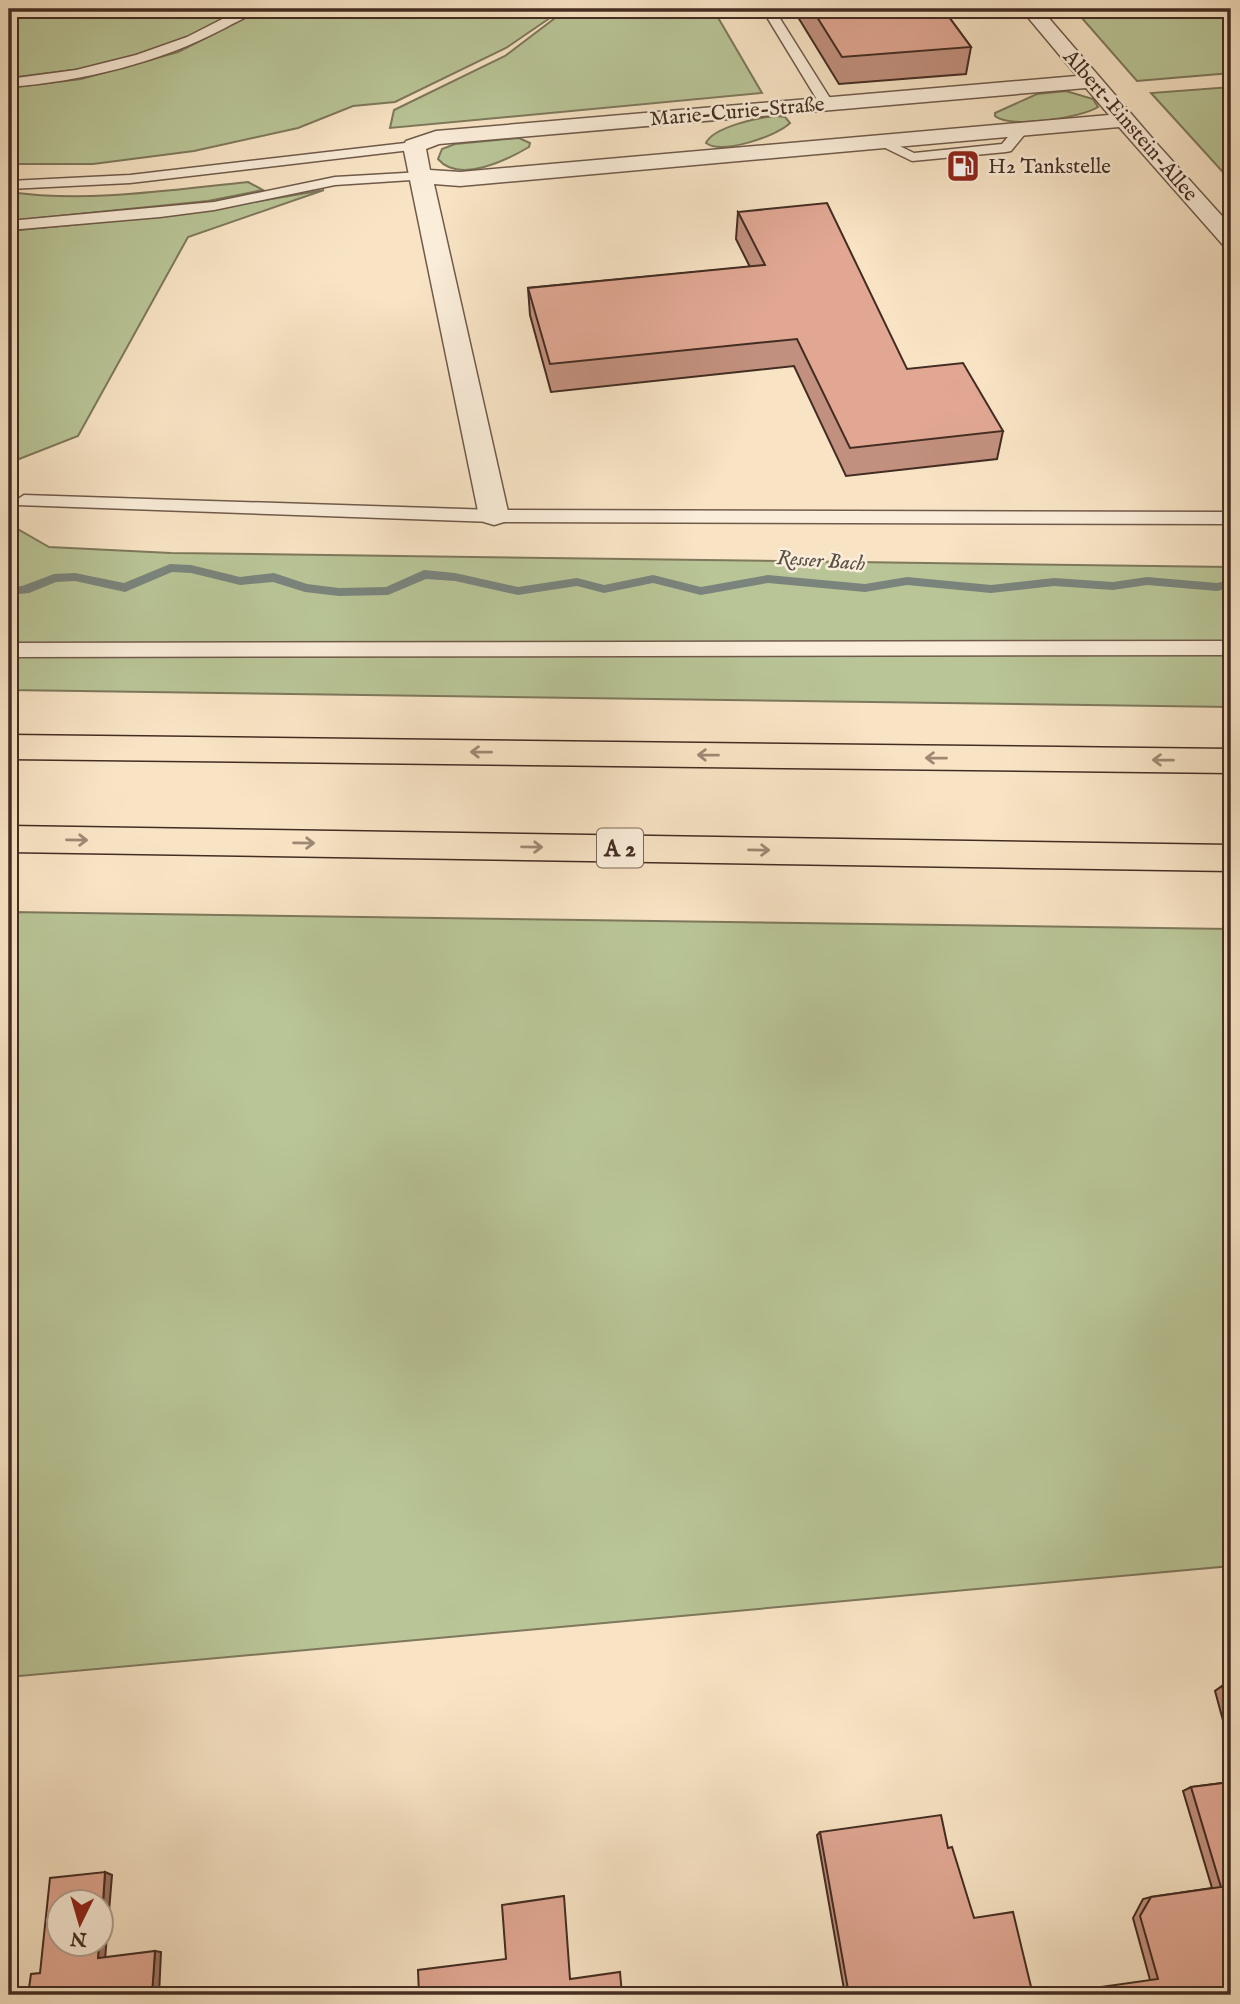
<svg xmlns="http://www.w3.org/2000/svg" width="1240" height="2004" viewBox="0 0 1240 2004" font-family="'IM FELL English',serif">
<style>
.green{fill:#b9c597;stroke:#7e785c;stroke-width:2}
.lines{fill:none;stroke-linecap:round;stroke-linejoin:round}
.stream{fill:#7a847d;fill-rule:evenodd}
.lane-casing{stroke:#705a4b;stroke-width:3}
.street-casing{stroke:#705a4b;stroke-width:3}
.highway-casing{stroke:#432c22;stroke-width:3}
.lane{fill:#faedd9;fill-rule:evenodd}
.street{fill:#faedd9;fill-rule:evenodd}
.highway{fill:#f8e4c5;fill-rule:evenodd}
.wall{fill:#c2907e;stroke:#432c22;stroke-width:2}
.shaded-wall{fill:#9e7567;stroke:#432c22;stroke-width:2}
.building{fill:#e1a793;stroke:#432c22;stroke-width:2}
.oneway{stroke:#9e8874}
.labels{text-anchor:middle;stroke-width:5;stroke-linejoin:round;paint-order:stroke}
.far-street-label{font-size:21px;fill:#432c22;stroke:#faedd9}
.far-poi-label{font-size:21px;fill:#432c22;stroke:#faedd9;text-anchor:start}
.far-water-label{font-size:21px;font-style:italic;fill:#5a5048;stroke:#faedd9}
.shield{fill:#faedd9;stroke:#7a6659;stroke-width:2}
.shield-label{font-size:23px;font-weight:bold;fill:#432c22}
</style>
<rect width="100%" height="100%" fill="#f8e4c5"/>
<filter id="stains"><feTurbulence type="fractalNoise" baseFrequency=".00286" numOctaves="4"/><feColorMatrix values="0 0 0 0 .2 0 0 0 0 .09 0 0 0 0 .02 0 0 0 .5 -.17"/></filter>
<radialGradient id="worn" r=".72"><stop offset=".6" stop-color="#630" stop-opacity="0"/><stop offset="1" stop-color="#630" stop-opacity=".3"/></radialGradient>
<path class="green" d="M9 9H94L83 17 116 9H242L170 46 81 69 9 78Z
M263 9H563L506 48 395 102 353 106 298 128 194 151 93 164H9V88L81 79 178 52Z
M567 9H713L762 93 390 128 394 110 505 56Z
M1074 9H1231V73L1137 81Z
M1231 87V181L1151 93Z
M1066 91 1093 99 1098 107C1081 118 1010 129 995 116V113L1037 94Z
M776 116 785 117 790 123C777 136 722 155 706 143 713 127 760 117 776 116Z
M519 138 530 143 529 147C507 160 459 184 438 159L442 149 455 144Z
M248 182 263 190 208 201 9 221V192C87 203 170 190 248 182Z
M324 190 188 237 78 436 9 463V231L183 214Z
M9 524 49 547 171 553 1231 567V707L9 690Z
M9 912 1231 929V1566L9 1677Z"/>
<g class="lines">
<path class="stream" d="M170 564 191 565 240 577 274 573 307 584 339 588 386 587 424 570 455 573 518 587 577 578 604 585 653 575 701 587 768 575 865 584 907 577 991 585 1054 578 1113 582 1147 577 1217 583 1231 580V588L1217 591 1147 585 1113 590 1054 586 991 593 907 585 865 592 768 583 701 595 653 583 604 593 577 586 518 595 455 581 426 579 388 595 339 596 305 592 273 582 240 585 191 573 172 572 125 592 75 581 56 582 29 593 9 595V587L22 586 54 574 75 573 124 583Z"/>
<defs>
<path id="lane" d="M242 9H257C249 17 235 22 225 28 159 63 83 81 9 87V79L76 70 136 55 187 37Z
M762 9H774L833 103 831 106H821Z
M1022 125 1029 129 1011 151 1006 152 912 161 873 142 880 138 885 139 914 153 1002 144 1017 126Z
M414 142 421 146 419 149 130 183 9 189V181L130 175Z
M422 172 427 173 429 176 427 179 335 185 214 210 160 217 9 230V221L214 202 335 177Z
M24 495 494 510 1231 512V524L494 522 17 505 15 501Z
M1231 641V655L9 657V643Z"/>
<path id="street" d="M1021 9H1041L1158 145 1231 226V247L1223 245 1119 127 460 186 434 184 509 516 504 522 494 525 484 522 479 516 403 146 406 141 436 131 1077 76ZM1086 88 1109 115 460 172 430 170 426 149 439 144Z"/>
<path id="highway" d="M9 735 1231 749V773L9 759Z
M9 826 1231 845V871L9 852Z"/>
</defs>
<use href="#lane" class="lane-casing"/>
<use href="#street" class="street-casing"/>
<use href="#highway" class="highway-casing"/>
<use href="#lane" class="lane"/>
<use href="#street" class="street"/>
<use href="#highway" class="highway"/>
</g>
<path class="wall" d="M793 9H943L971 47 966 74 839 84Z
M738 212 907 369 1003 431 997 459 846 476 794 366 551 392 530 315 528 288 750 267 736 239Z
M1231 1683V1750L1215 1691 1222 1686Z
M1231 1782V1995L1150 1980 1133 1918 1143 1899 1151 1897 1212 1888 1183 1791 1191 1787Z
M820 1832 948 1848 974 1918 1033 1995H845L817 1835Z"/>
<path class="shaded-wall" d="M105 1872 112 1875 105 1960 98 1958 99 1944H102V1918Z
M155 1951 161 1952 159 1995H152Z"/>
<path class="building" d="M812 9H943L971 47 842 57Z
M827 203 907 369 963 363 1003 431 850 448 797 339 550 364 528 288 765 265 738 212Z
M1231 1683V1717L1222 1686Z
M1231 1782V1995H1044L1158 1979 1140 1916 1151 1897 1221 1887 1191 1787Z
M941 1815 948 1848 952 1847 974 1918 1013 1912 1033 1995H849L820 1832Z
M105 1872 102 1918V1902H60V1944H99L98 1958 155 1951 152 1995H28L31 1974 40 1973 50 1878Z
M564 1896 570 1979 620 1972 622 1995H419L418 1970 506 1959 502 1905Z
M710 1989 711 1995H659Z"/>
<defs><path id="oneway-shaft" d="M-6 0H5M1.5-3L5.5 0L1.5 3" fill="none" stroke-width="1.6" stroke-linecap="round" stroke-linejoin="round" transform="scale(1.75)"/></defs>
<g class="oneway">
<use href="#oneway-shaft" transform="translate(481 752) rotate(-179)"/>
<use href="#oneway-shaft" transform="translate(708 755) rotate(-179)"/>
<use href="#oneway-shaft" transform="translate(936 758) rotate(-179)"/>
<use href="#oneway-shaft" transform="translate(1163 760) rotate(-179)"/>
<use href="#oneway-shaft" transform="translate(77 840) rotate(1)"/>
<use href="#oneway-shaft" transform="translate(304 843) rotate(1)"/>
<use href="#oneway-shaft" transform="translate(532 847) rotate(1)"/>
<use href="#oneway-shaft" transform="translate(759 850) rotate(1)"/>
</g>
<defs>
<symbol id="fuel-square" viewBox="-11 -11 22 22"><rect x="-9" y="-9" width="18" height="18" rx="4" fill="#8f2418" stroke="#faedd9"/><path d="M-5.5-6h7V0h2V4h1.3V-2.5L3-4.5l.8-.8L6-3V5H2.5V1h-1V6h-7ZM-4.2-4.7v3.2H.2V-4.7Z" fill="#fff"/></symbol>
</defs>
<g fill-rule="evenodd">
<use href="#fuel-square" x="944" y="147" width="38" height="38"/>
</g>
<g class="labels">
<g class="far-street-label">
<text transform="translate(737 111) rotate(-5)" y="7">Marie-Curie-Straße</text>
<text transform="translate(1131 125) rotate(49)" y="7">Albert-Einstein-Allee</text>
</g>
<g class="far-poi-label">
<text x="988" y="173">H2 Tankstelle</text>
</g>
<g class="far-water-label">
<text transform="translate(821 560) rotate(4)" y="7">Resser Bach</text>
</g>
<rect class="shield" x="597" y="828.5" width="46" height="39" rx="5"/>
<g class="shield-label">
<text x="620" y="856">A 2</text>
</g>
</g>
<rect width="1240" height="2004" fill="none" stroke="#f8e4c5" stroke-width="35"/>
<rect x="10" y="10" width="1219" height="1983" fill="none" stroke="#432c22" stroke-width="3.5"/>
<rect x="18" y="18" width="1205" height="1969" fill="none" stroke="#432c22" stroke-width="2"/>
<g transform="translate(80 1923) rotate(185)"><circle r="33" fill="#faedd9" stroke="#b1a090" stroke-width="2"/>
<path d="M0-5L12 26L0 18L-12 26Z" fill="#8f2418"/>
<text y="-10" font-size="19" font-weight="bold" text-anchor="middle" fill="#432c22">N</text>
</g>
<rect width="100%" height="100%" filter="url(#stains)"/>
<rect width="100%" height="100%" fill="url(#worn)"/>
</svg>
